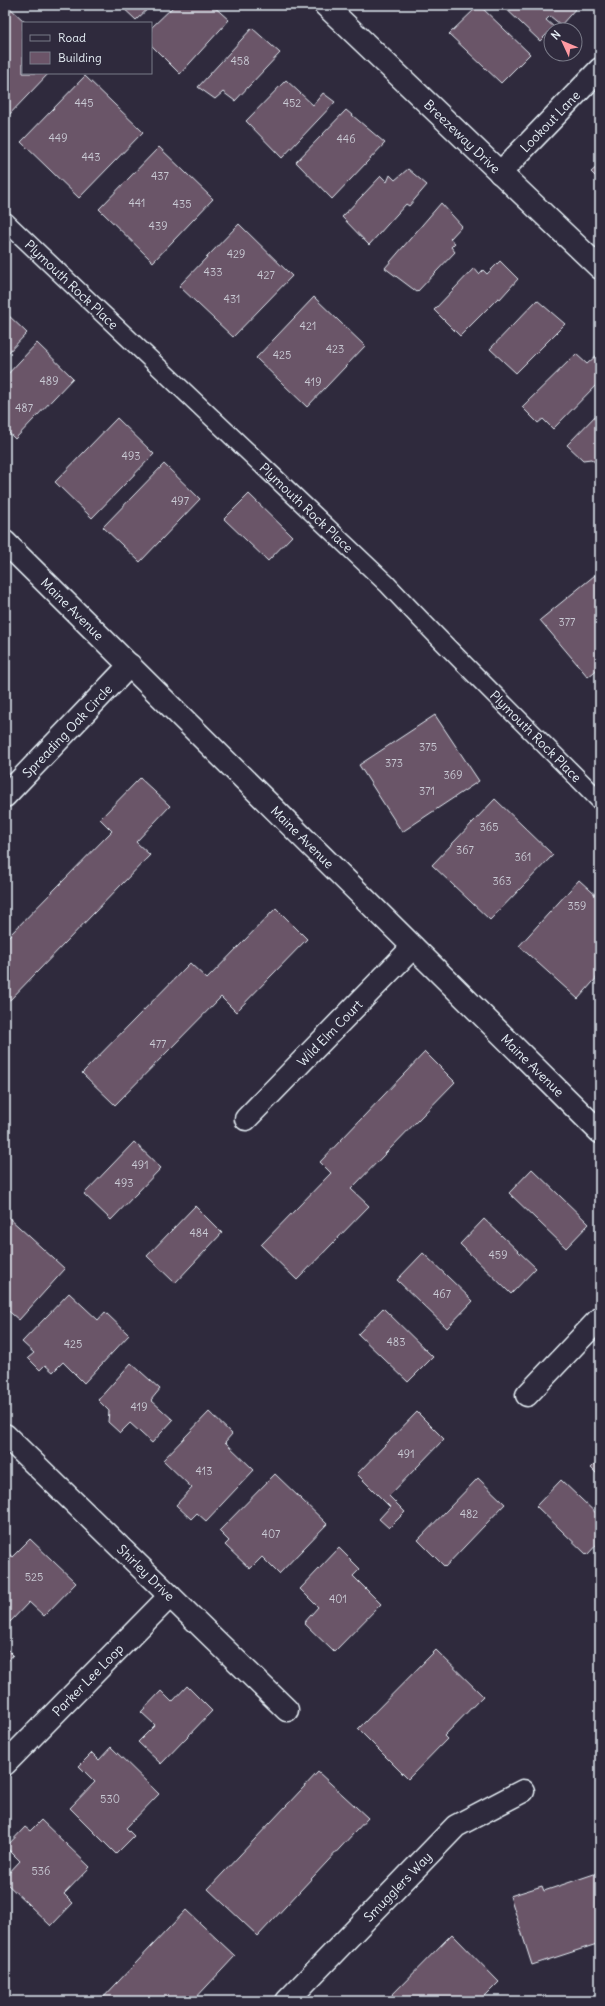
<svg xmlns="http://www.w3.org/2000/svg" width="605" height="2006" viewBox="0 0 605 2006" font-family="Delius,sans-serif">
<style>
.building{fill:#6b5468;stroke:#e8f1f8}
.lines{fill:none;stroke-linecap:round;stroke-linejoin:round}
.service-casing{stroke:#e8f1f8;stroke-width:20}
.minor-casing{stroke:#e8f1f8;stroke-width:25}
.tertiary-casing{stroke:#e8f1f8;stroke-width:25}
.service{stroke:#2f2a3d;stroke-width:17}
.minor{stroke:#2f2a3d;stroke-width:22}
.tertiary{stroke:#2f2a3d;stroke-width:22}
.labels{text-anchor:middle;stroke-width:3.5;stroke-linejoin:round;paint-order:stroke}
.number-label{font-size:11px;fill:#c9cad4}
.street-label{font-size:13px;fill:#e8f1f8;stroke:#2f2a3d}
</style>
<rect width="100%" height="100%" fill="#2f2a3d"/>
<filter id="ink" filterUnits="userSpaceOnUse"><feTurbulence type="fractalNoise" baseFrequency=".025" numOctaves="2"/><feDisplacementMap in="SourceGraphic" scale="8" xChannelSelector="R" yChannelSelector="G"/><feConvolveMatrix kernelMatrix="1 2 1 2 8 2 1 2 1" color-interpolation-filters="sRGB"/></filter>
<g filter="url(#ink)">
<path class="building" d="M120 5H152L136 20Z
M175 5H212L229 20 180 74 151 45V28Z
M479 5 530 54 501 83 449 34Z
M502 5H576L577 7 561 25 550 16 546 20 554 27 540 41Z
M8 6 26 23H23V73H49L5 119V10Z
M252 28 280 53 235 101 223 92 215 99 198 87Z
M85 76 143 132 79 198 21 142Z
M286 80 313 105 323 93 335 102 282 158 246 121Z
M346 110 385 143 332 199 296 162Z
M159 147 213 199 153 262 99 209Z
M600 164V181L591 172Z
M408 169 427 185 409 206 406 204 369 245 342 217 381 176 387 182 390 175 395 180Z
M441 203 462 226 450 239 455 243 451 247 455 252 417 292 385 268Z
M239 224 292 276 233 337 179 286Z
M500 261 518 279 500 299 498 298 460 336 434 310 474 268 479 274 483 270 487 274Z
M314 297 365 346 307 407 256 358Z
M537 300 565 324 516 373 490 349Z
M5 312 27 333 5 356Z
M37 343 73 378 15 439 5 429V377Z
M576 354 587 364 598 354 600 356V381L553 429 543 419 538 423 522 407Z
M600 411V466L591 459 583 460 567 445Z
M117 418 154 454 92 518 55 482Z
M164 464 200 499 140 562 103 527Z
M249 494 292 536 268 561 224 519Z
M600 571V667L588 677 540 620Z
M435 715 479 781 402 832 359 765Z
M140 778 170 806 136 842 150 855 8 1002 5 999V940L112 831 100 819Z
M495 799 553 855 490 920 432 865Z
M579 880 600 899V974L578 999 519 946Z
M276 908 307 939 236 1012 221 997 115 1105 82 1073 190 963 207 979Z
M425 1052 455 1082 351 1189 369 1206 297 1280 261 1245 331 1173 320 1162Z
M134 1142 161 1168 111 1220 84 1194Z
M532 1169 589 1224 566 1248 509 1193Z
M195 1206 222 1233 175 1283 147 1256Z
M8 1217 65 1269 19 1320 5 1308V1221Z
M484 1219 536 1268 511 1294 460 1244Z
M423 1253 473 1301 447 1328 397 1280Z
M69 1293 98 1320 105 1312 129 1335 84 1383 63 1362 53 1372 45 1365 40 1370 28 1358 34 1353 22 1342Z
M383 1308 433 1357 408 1382 358 1334Z
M131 1363 160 1389 151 1400 173 1420 152 1443 130 1423 120 1433 108 1422 109 1411 98 1400Z
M209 1412 232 1434 225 1442 254 1470 206 1521 197 1513 191 1519 176 1505 192 1488 163 1460Z
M417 1412 444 1439 389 1496 405 1512 389 1528 379 1519 390 1507 357 1474Z
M600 1459V1477L591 1468Z
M275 1474 327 1524 279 1574 262 1557 250 1569 225 1545 229 1541 219 1531Z
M478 1478 505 1504 445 1567 418 1540Z
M561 1480 600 1517V1541L587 1555 536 1506Z
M30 1539 76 1583 44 1616 29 1602 10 1622 5 1618V1549L12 1557Z
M339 1548 360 1569 353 1576 381 1604 334 1652 304 1623 318 1607 300 1589Z
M5 1647 13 1655 5 1664Z
M436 1650 483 1696 444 1736 447 1739 408 1779 358 1729Z
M187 1686 212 1711 161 1764 138 1742 155 1725 141 1712 161 1691 172 1702Z
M111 1747 159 1794 126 1828 134 1836 116 1854 70 1808 95 1782 79 1766 92 1753 99 1760Z
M318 1772 368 1818 258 1936 208 1889Z
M41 1820 90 1867 64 1894 73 1903 51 1926 5 1882V1877L20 1861 6 1847 25 1827 30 1831Z
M600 1872V1943L532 1965 510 1896 542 1886 544 1891Z
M186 1910 235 1956 193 2001H100Z
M452 1934 499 1982 480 2001H386Z"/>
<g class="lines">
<defs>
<g id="service">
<path id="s1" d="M5 221 387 584C456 658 529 728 600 801"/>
</g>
<g id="minor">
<path id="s2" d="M325 5 600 268"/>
<path id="s3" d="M500 173 600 69"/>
<path id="s4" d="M5 796 130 665"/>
<path id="s5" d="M246 1119 413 947"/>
<path d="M527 1395 600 1318"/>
<path id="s6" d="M5 1435 287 1710"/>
<path id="s7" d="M5 1764 170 1596"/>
<path id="s8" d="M287 2001 456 1826 523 1791"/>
</g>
<g id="tertiary">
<path id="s9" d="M5 542 600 1132"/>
</g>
</defs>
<use href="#service" class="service-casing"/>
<use href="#minor" class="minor-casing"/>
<use href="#tertiary" class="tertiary-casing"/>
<use href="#service" class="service"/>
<use href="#minor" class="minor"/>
<use href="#tertiary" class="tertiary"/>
</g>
</g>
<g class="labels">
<g class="number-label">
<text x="240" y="65">458</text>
<text x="84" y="107">445</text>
<text x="292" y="107">452</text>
<text x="58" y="142">449</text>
<text x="346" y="143">446</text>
<text x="91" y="161">443</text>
<text x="160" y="180">437</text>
<text x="137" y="207">441</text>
<text x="182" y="208">435</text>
<text x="158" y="230">439</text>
<text x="236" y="258">429</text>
<text x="213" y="276">433</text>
<text x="266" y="279">427</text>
<text x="232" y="303">431</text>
<text x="308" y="330">421</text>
<text x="335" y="353">423</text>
<text x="282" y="359">425</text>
<text x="49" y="385">489</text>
<text x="313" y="386">419</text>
<text x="24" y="412">487</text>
<text x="131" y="460">493</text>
<text x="180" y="505">497</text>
<text x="567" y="626">377</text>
<text x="428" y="751">375</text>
<text x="394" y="767">373</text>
<text x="453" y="779">369</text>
<text x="427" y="795">371</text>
<text x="489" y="831">365</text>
<text x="465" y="854">367</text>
<text x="523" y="861">361</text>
<text x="502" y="885">363</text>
<text x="577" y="910">359</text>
<text x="158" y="1048">477</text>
<text x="140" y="1169">491</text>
<text x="124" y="1187">493</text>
<text x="199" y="1237">484</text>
<text x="498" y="1259">459</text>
<text x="442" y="1298">467</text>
<text x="396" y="1346">483</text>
<text x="73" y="1348">425</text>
<text x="139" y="1411">419</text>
<text x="406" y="1458">491</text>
<text x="204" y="1475">413</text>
<text x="469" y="1518">482</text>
<text x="271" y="1538">407</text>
<text x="34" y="1581">525</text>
<text x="338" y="1603">401</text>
<text x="110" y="1803">530</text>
<text x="41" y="1875">536</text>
</g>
<g class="street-label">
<text dy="5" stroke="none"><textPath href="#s3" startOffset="72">Lookout Lane</textPath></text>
<text dy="5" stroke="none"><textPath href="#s2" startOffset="190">Breezeway Drive</textPath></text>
<text dy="5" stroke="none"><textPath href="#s1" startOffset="92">Plymouth Rock Place</textPath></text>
<text dy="5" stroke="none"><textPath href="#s1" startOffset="416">Plymouth Rock Place</textPath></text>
<text dy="5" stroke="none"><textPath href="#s9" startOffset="95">Maine Avenue</textPath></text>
<text dy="5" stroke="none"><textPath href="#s4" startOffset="90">Spreading Oak Circle</textPath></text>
<text dy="5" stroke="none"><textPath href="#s1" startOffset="740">Plymouth Rock Place</textPath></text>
<text dy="5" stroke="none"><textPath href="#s9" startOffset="419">Maine Avenue</textPath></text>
<text dy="5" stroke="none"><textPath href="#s5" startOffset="120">Wild Elm Court</textPath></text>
<text dy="5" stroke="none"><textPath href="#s9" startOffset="743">Maine Avenue</textPath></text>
<text dy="5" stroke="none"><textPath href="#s6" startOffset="197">Shirley Drive</textPath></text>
<text dy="5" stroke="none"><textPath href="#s7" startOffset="118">Parker Lee Loop</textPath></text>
<text dy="5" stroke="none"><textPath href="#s8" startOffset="159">Smugglers Way</textPath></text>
</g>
</g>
<rect width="605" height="2006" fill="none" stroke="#2f2a3d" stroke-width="20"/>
<rect x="10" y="10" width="585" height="1986" fill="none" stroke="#e8f1f8" stroke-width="1.5" filter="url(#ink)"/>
<rect x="22" y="22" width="130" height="52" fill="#2f2a3d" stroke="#797a88"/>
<rect x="30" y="35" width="20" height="6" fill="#2f2a3d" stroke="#797a88"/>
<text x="58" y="42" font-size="12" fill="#e8f1f8">Road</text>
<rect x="30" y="52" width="20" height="12" fill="#6b5468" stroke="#797a88"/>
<text x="58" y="62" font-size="12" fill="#e8f1f8">Building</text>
<g transform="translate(563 42) rotate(314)"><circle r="19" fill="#2f2a3d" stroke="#797a88"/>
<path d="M0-3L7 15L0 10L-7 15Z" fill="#ff9aa2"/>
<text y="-6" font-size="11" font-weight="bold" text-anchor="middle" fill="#e8f1f8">N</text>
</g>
</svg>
